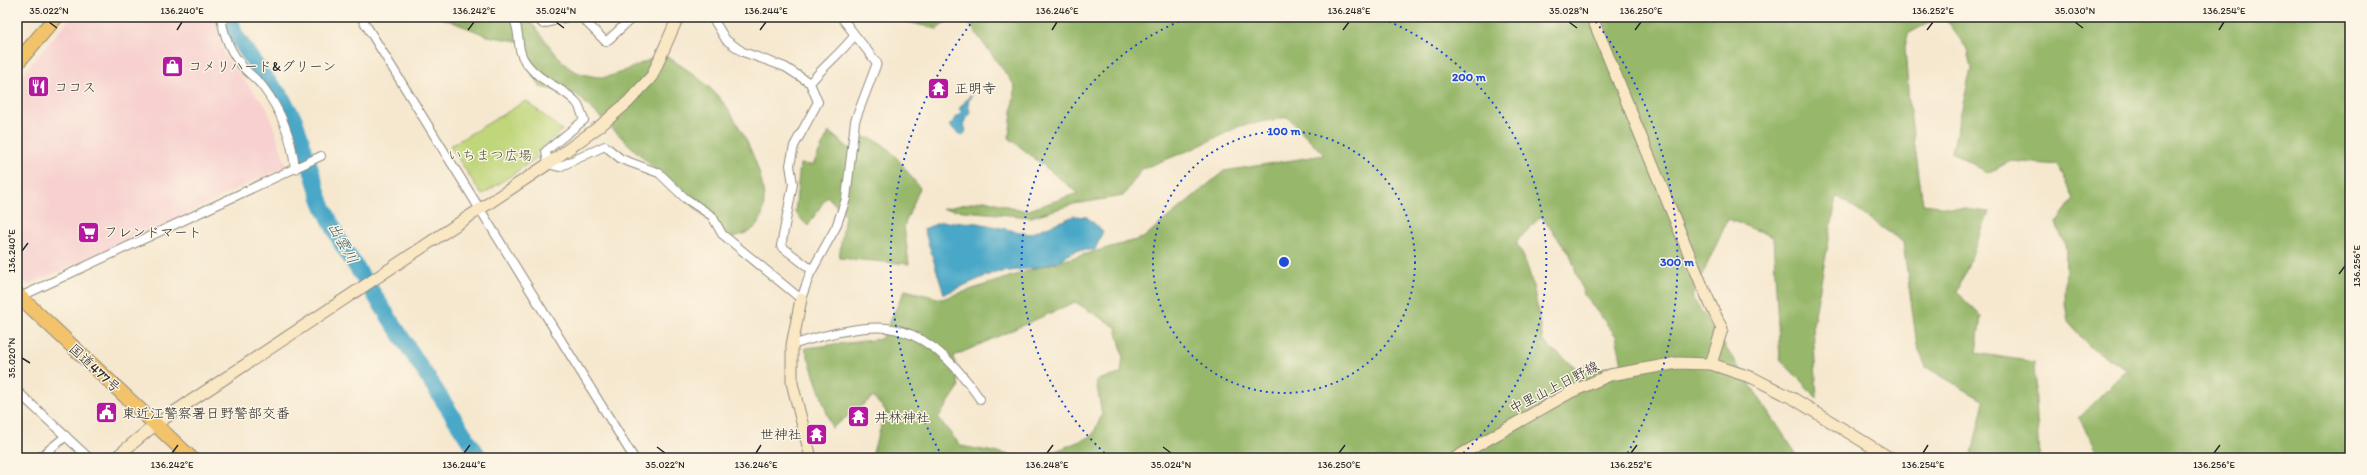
<svg xmlns="http://www.w3.org/2000/svg" width="2367" height="475" viewBox="0 0 2367 475" font-family="Itim,'Klee One',sans-serif">
<style>
.built{fill:#f7d0cf}
.industrial{fill:#d2bec5}
.green{fill:#bfd67a;stroke:#758052}
.forest{fill:#97b76a;stroke:#61714a;fill-rule:evenodd}
.water{fill:#48a7c7;stroke:#3a6979}
.lines{fill:none;stroke-linecap:round;stroke-linejoin:round}
.river{stroke:#48a7c7;stroke-width:16}
.street-casing{stroke:#908a7d;stroke-width:10}
.secondary-casing{stroke:#908a7d;stroke-width:13}
.highway-casing{stroke:#908a7d;stroke-width:16}
.street{stroke:#fff;stroke-width:8}
.secondary{stroke:#fae7c3;stroke-width:11}
.highway{stroke:#f2c36a;stroke-width:14}
.ticks{fill:none;stroke:#2b2b2b;stroke-width:1.5}
.ring{fill:none;stroke:#1d4ed8;stroke-width:2;stroke-dasharray:2 4}
.labels{text-anchor:middle;stroke-width:3;stroke-linejoin:round;paint-order:stroke}
.poi-label{font-size:14px;fill:#2b2b2b;stroke:#fcf5e5;text-anchor:start}
.park-label{font-size:14px;fill:#50563f;stroke:#fcf5e5}
.street-label{font-size:14px;fill:#2b2b2b;stroke:#fcf5e5}
.water-label{font-size:15px;font-style:italic;fill:#375d69;stroke:#fcf5e5}
.centre{fill:#1d4ed8;stroke:#fcf5e5;stroke-width:2}
.ring-label{font-size:12px;text-anchor:middle;font-weight:bold;fill:#1d4ed8;stroke:#fcf5e5;stroke-width:3;stroke-linejoin:round;paint-order:stroke}
.neatline{fill:none;stroke:#2b2b2b;stroke-width:1.5}
.ticks-label{font-size:10px;text-anchor:middle;fill:#2b2b2b}
</style>
<rect width="100%" height="100%" fill="#fcf5e5"/>
<filter id="ink" filterUnits="userSpaceOnUse"><feTurbulence type="fractalNoise" baseFrequency=".025" numOctaves="2"/><feDisplacementMap in="SourceGraphic" scale="8" xChannelSelector="R" yChannelSelector="G"/><feConvolveMatrix kernelMatrix="1 2 1 2 8 2 1 2 1" color-interpolation-filters="sRGB"/></filter>
<filter id="wash" filterUnits="userSpaceOnUse"><feTurbulence type="fractalNoise" baseFrequency=".012" numOctaves="4" result="noise"/><feDisplacementMap in="SourceGraphic" scale="16" xChannelSelector="R" yChannelSelector="G"/><feGaussianBlur stdDeviation="0.9" result="paint"/><feColorMatrix in="noise" values="0 0 0 0 0 0 0 0 0 0 0 0 0 0 0 0 0 1.4 0 .05"/><feComposite in="paint" operator="in"/></filter>
<g filter="url(#wash)">
<rect width="100%" height="100%" fill="#f6e8cf"/>
<path class="built" d="M71 17H216L224 55 267 108 287 167 263 176 164 225 28 285 17 275V81Z"/>
<path class="industrial" d="M1498 17H1518L1501 24Z"/>
<path class="green" d="M526 101 562 130 535 154 538 157 482 195 450 146Z"/>
<path class="forest" d="M440 17H527C537 29 560 62 571 69 578 74 597 78 606 77 626 73 643 60 664 55 681 65 699 77 713 91 737 114 781 195 757 225 751 233 736 237 727 238L576 94 540 87 524 53 522 42 488 36Z
M888 17H953L937 29Z
M964 17H1498L1502 24 1518 17H1938L1908 34 1905 47 1909 105 1923 204 1989 212 1957 293 1981 316 1976 353 2034 362 2039 458H1971L1984 401 1926 367 1917 345 1903 242 1837 196 1813 325 1817 398 1780 359 1773 237 1728 219 1692 297 1799 458H1039L1092 436 1102 415 1096 380 1121 374 1123 356 1116 327 1075 302 954 356 959 387 938 418 961 446 1027 458H871L886 411 873 397 832 428 805 348 881 339 905 290 942 299 1040 267 1143 238 1224 171 1324 155 1288 117 1240 126 1195 148 1142 169 1123 196 1074 204 1031 217 942 209 985 200 1026 211 1078 193 1009 138 1015 86ZM1541 216 1570 254 1584 295 1616 336 1622 364 1597 370 1587 364 1579 370 1543 342C1537 309 1534 272 1516 242Z
M1944 17H2350V458H2101L2079 418 2127 370 2089 346 2068 322 2065 303 2066 249 2056 223 2074 198 2058 165 2011 161 1988 173 1952 152 1971 69 1967 49Z
M829 132 855 153 861 138C886 134 906 172 920 188L904 226 909 264 839 258 845 215 827 196 808 226 795 213 800 164 813 165Z"/>
<path class="water" d="M972 93 968 103 970 112 963 124 966 130 963 136 949 126 962 111 959 109Z
M1074 216 1087 217 1103 231 1095 250H1077L1058 261 1035 268 993 273 944 294 924 229 941 222 978 223 1029 234Z"/>
<g class="lines">
<path class="river" d="M230 17 235 34 262 74 281 96 295 120 322 204 342 245 480 458"/>
</g>
</g>
<g filter="url(#ink)">
<g class="lines">
<defs>
<path id="street" d="M221 17C224 37 230 52 243 67 249 74 257 79 263 87 282 112 292 138 295 169
M361 17 634 458
M513 17C522 35 515 48 526 63 542 84 562 86 577 103 580 107 582 114 584 120L546 151 548 164 559 167 605 146 621 159 659 173 685 198 712 216 722 234 801 299 810 274 836 227 846 199 855 121 877 63 841 17
M536 17 543 24 568 17
M581 17 606 42 633 17
M712 17 726 40 743 52 785 67 810 83 818 102 794 146 790 165 793 184 781 246 812 270
M810 83C824 66 841 53 855 35
M20 297 321 156
M792 345C820 336 859 325 888 328 928 333 959 368 980 399
M17 391 89 458
M39 458 66 436"/>
<path id="secondary" d="M1592 17 1703 288 1722 329 1711 364
M801 299 792 345V383L811 458
M115 458 156 424 548 164 600 126 628 102 652 76 678 17
M1455 458 1571 392 1610 375 1677 363 1711 364 1753 378 1794 399 1890 458"/>
<path id="highway" d="M17 63 56 17
M17 294 191 458"/>
</defs>
<use href="#street" class="street-casing"/>
<use href="#secondary" class="secondary-casing"/>
<use href="#highway" class="highway-casing"/>
<use href="#street" class="street"/>
<use href="#secondary" class="secondary"/>
<use href="#highway" class="highway"/>
</g>
</g>
<path class="ticks" d="M49 22 57 28M556 22 564 28M1569 22 1577 28M2075 22 2083 28M177 30 182 22M468 30 474 22M760 30 766 22M1052 30 1057 22M1343 30 1349 22M1635 30 1641 22M1927 30 1933 22M2219 30 2224 22M22 251 28 243M2339 274 2345 266M22 358 30 363M657 447 665 453M1163 447 1171 453M172 453 178 445M464 453 470 445M756 453 761 445M1047 453 1053 445M1339 453 1345 445M1631 453 1637 445M1923 453 1928 445M2214 453 2220 445"/>
<g class="ring">
<circle cx="1284" cy="262" r="131"/>
<path d="M1109 457A262 262 0 0 1 1190 17M1378 17A262 262 0 0 1 1459 457"/>
<path d="M942 456A393 393 0 0 1 976 17M1592 17A393 393 0 0 1 1626 456"/>
</g>
<defs>
<symbol id="shop-square" viewBox="-11 -11 22 22"><rect x="-9" y="-9" width="18" height="18" rx="4" fill="#b5179e" stroke="#fcf5e5"/><path d="M-5-2.5h2.3a2.7 3.5 0 0 1 5.4 0H5L5.5 6h-11ZM-1.5-2.5h3a1.5 2.3 0 0 0-3 0Z" fill="#fff"/></symbol>
<symbol id="restaurant-square" viewBox="-11 -11 22 22"><rect x="-9" y="-9" width="18" height="18" rx="4" fill="#b5179e" stroke="#fcf5e5"/><path d="M-5-6h1v4h1v-4h1v4h1v-4h1v5L-1.5 .5V6h-2V.5L-5-1ZM5-6V6H3V1.5H1.5Q1.5-4 5-6Z" fill="#fff"/></symbol>
<symbol id="temple-square" viewBox="-11 -11 22 22"><rect x="-9" y="-9" width="18" height="18" rx="4" fill="#b5179e" stroke="#fcf5e5"/><path d="M0-6L5-2H3V0L6.5 2.5H4V6H1.5V3h-3V6H-4V2.5H-6.5L-3 0V-2H-5Z" fill="#fff"/></symbol>
<symbol id="supermarket-square" viewBox="-11 -11 22 22"><rect x="-9" y="-9" width="18" height="18" rx="4" fill="#b5179e" stroke="#fcf5e5"/><path d="M-6-5.5h2.5l.6 2H6L4.5 2H-2.5L-4.4-4H-6ZM-1.5 3.2a1.3 1.3 0 1 0 .1 0ZM3 3.2a1.3 1.3 0 1 0 .1 0Z" fill="#fff"/></symbol>
<symbol id="civic-square" viewBox="-11 -11 22 22"><rect x="-9" y="-9" width="18" height="18" rx="4" fill="#b5179e" stroke="#fcf5e5"/><path d="M-.6-6.5H3V-4.5H.6V-3L4-1V1h2V6H-6V1h2V-1L-.6-3ZM-1.2 2.5V6h2.4V2.5Z" fill="#fff"/></symbol>
</defs>
<g fill-rule="evenodd">
<use href="#shop-square" x="160" y="54" width="25" height="25"/>
<use href="#restaurant-square" x="26" y="74" width="25" height="25"/>
<use href="#temple-square" x="926" y="76" width="25" height="25"/>
<use href="#supermarket-square" x="76" y="220" width="25" height="25"/>
<use href="#civic-square" x="94" y="400" width="25" height="25"/>
<use href="#temple-square" x="846" y="404" width="25" height="25"/>
<use href="#temple-square" x="804" y="422" width="25" height="25"/>
</g>
<g class="labels">
<g class="poi-label">
<text x="188" y="71">コメリハード&amp;グリーン</text>
<text x="54" y="92">ココス</text>
<text x="954" y="93">正明寺</text>
<text x="104" y="237">フレンドマート</text>
<text x="122" y="418">東近江警察署日野警部交番</text>
<text x="874" y="422">井林神社</text>
<text x="802" y="439" text-anchor="end">世神社</text>
</g>
<g class="park-label">
<text x="490" y="160">いちまつ広場</text>
</g>
<g class="street-label">
<text transform="translate(95 368) rotate(43)" y="5">国道477号</text>
<text transform="translate(1554 387) rotate(-27)" y="5">中里山上日野線</text>
</g>
<g class="water-label">
<text transform="translate(343 243) rotate(61)" y="5">出雲川</text>
</g>
</g>
<circle cx="1284" cy="262" r="6" class="centre"/>
<g class="ring-label">
<text x="1469" y="81">200 m</text>
<text x="1284" y="135">100 m</text>
<text x="1677" y="266">300 m</text>
</g>
<rect width="2367" height="475" fill="none" stroke="#fcf5e5" stroke-width="44"/>
<rect x="22" y="22" width="2323" height="431" class="neatline"/>
<g class="ticks-label">
<text x="49" y="14">35.022°N</text>
<text x="182" y="14">136.240°E</text>
<text x="474" y="14">136.242°E</text>
<text x="556" y="14">35.024°N</text>
<text x="766" y="14">136.244°E</text>
<text x="1057" y="14">136.246°E</text>
<text x="1349" y="14">136.248°E</text>
<text x="1569" y="14">35.028°N</text>
<text x="1641" y="14">136.250°E</text>
<text x="1933" y="14">136.252°E</text>
<text x="2075" y="14">35.030°N</text>
<text x="2224" y="14">136.254°E</text>
<text transform="translate(11 251) rotate(-90)" y="4">136.240°E</text>
<text transform="translate(2356 266) rotate(-90)" y="4">136.256°E</text>
<text transform="translate(11 358) rotate(-90)" y="4">35.020°N</text>
<text x="172" y="468">136.242°E</text>
<text x="464" y="468">136.244°E</text>
<text x="665" y="468">35.022°N</text>
<text x="756" y="468">136.246°E</text>
<text x="1047" y="468">136.248°E</text>
<text x="1171" y="468">35.024°N</text>
<text x="1339" y="468">136.250°E</text>
<text x="1631" y="468">136.252°E</text>
<text x="1923" y="468">136.254°E</text>
<text x="2214" y="468">136.256°E</text>
</g>
</svg>
